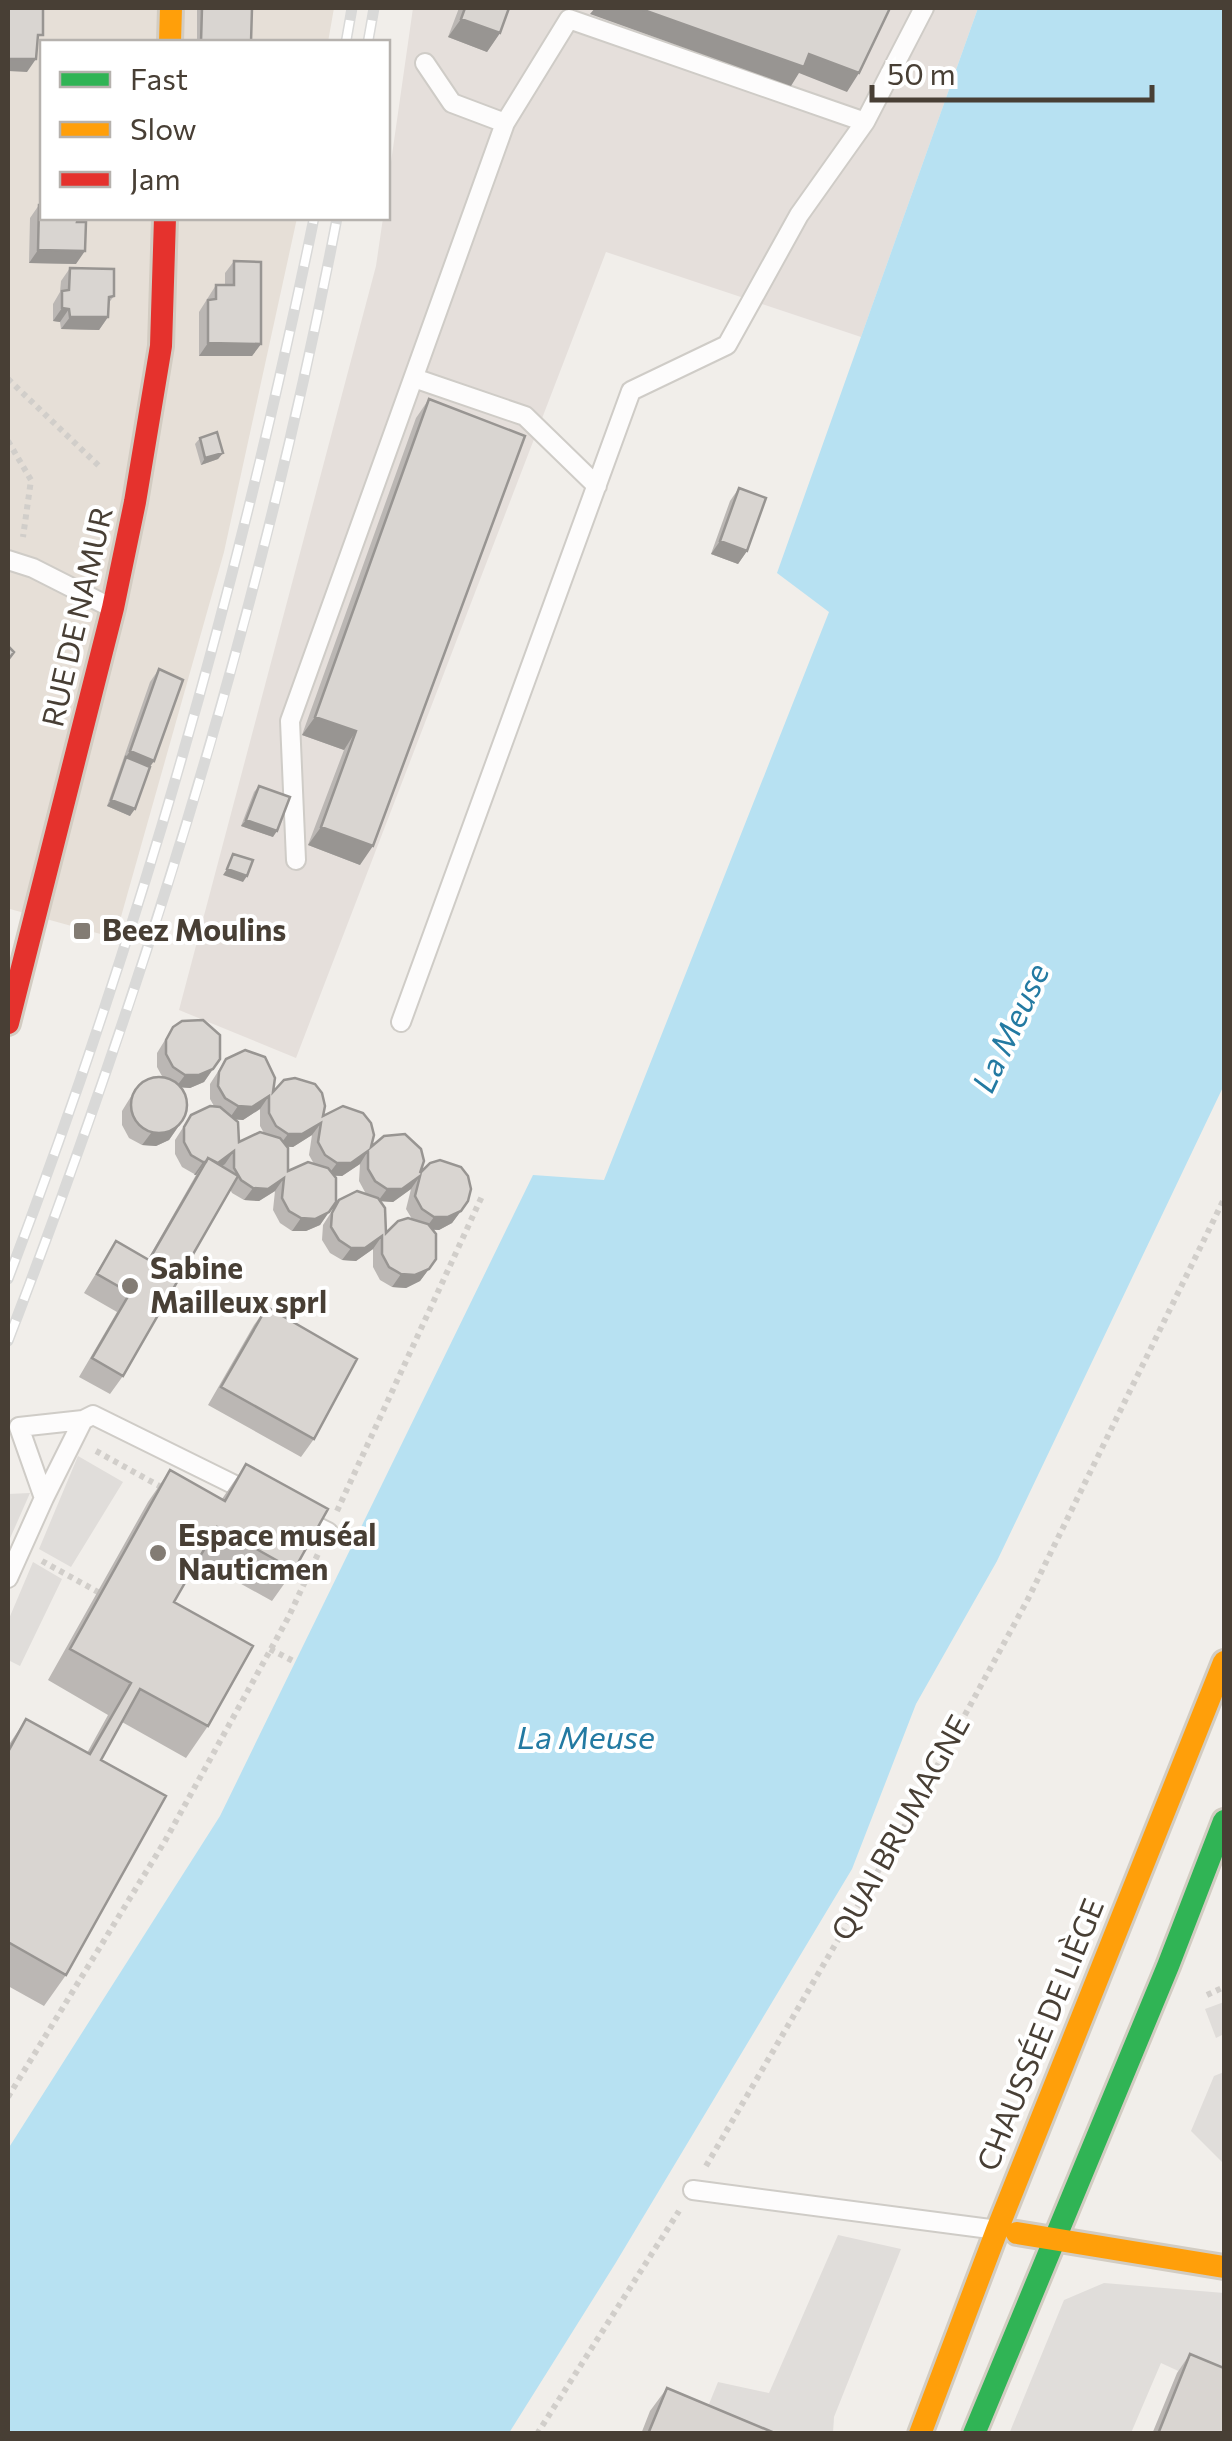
<svg xmlns="http://www.w3.org/2000/svg" width="1232" height="2441" viewBox="0 0 1232 2441" font-family="Commissioner,sans-serif">
<style>
.residential{fill:#e6dfd7}
.industrial{fill:#e5dfdb}
.parking{fill:#e0ddda}
.water{fill:#b7e1f2}
.lines{fill:none;stroke-linecap:round;stroke-linejoin:round}
.lane-casing{stroke:#cfccc7;stroke-width:22}
.fast-casing{stroke:#d2ccc2;stroke-width:28}
.slow-casing{stroke:#d2ccc2;stroke-width:28}
.jam-casing{stroke:#d2ccc2;stroke-width:28}
.path{stroke:#d1ceca;stroke-width:6;stroke-dasharray:5 5;stroke-linecap:butt}
.lane{stroke:#fdfcfc;stroke-width:18}
.fast{stroke:#30b455;stroke-width:22}
.slow{stroke:#ff9f0a;stroke-width:22}
.jam{stroke:#e5322d;stroke-width:22}
.rail-casing{stroke:#d9d9d8;stroke-width:11}
.rail{stroke:#fff;stroke-width:8;stroke-dasharray:22;stroke-linecap:butt}
.wall{fill:#bbb7b4;fill-rule:evenodd}
.shaded-wall{fill:#989592}
.building{fill:#d9d5d1;stroke:#989592;stroke-width:2.5}
.poi-dot{fill:#837c74;stroke:#fff;stroke-width:4}
.labels{text-anchor:middle;stroke-width:8;stroke-linejoin:round;paint-order:stroke}
.street-label{font-size:30px;fill:#483f35;stroke:#fff}
.poi-label{font-size:30px;font-weight:bold;fill:#483f35;stroke:#fff;text-anchor:start}
.water-label{font-size:32px;font-style:italic;fill:#237aa2;stroke:#fff}
</style>
<rect width="100%" height="100%" fill="#f1eeea"/>
<path class="residential" d="M8 8H334L328 42H42V218H297L224 552 115 938 10 909 8 916Z"/>
<path class="industrial" d="M413 8H978L861 337 606 252 296 1058 179 1010 376 266 383 218H388V183Z"/>
<path class="parking" d="M78 1456 123 1482 71 1567 39 1549Z
M30 1493 8 1543V1494Z
M33 1562 62 1579 20 1666 8 1660V1621Z
M1224 2002V2034L1216 2038 1205 2009Z
M1224 2072V2164L1191 2131 1214 2076Z
M838 2235 901 2249 834 2417 833 2433 698 2431 718 2382 769 2393Z
M1104 2283 1224 2293V2392L1161 2363 1131 2433 1009 2434 1064 2300Z"/>
<path class="water" d="M978 8H1224V1085L997 1561 916 1704 852 1869 615 2264 509 2433H8V2149L220 1816 533 1175 604 1180 829 612 777 573Z"/>
<g class="lines">
<defs>
<path id="lane" d="M425 63 452 103 505 123 569 19 865 122 924 8
M414 378 525 416 597 486
M8 560 33 568 108 606
M296 860 290 721 505 123
M401 1022 631 391 727 345 799 215 865 122
M44 1498 83 1420
M296 1516 328 1532
M8 1578 44 1498 19 1427 83 1420 93 1415 251 1493
M693 2190 990 2229"/>
<path id="fast" d="M974 2434 1168 1966 1224 1821"/>
<path id="slow" d="M170 42 171 8
M1017 2233 1224 2267
M920 2434 997 2230 1224 1662"/>
<path id="jam" d="M8 1023 113 608 135 502 161 346 165 218"/>
</defs>
<use href="#lane" class="lane-casing"/>
<use href="#fast" class="fast-casing"/>
<use href="#slow" class="slow-casing"/>
<use href="#jam" class="jam-casing"/>
<path class="path" d="M8 379 99 466
M8 441 31 480 23 537
M96 1451 163 1488
M337 1511 483 1194
M42 1561 98 1592
M270 1649 295 1662
M1207 1995 1224 1987
M8 2097 165 1841 288 1618 318 1554
M706 2166 905 1825 1028 1599 1224 1199
M537 2434 679 2211"/>
<use href="#lane" class="lane"/>
<use href="#fast" class="fast"/>
<use href="#slow" class="slow"/>
<use href="#jam" class="jam"/>
<defs>
<path id="rail" d="M346 42 352 8
M368 42 374 8
M8 1279C140 934 240 579 314 218
M8 1341C148 976 264 602 337 218"/>
</defs>
<use href="#rail" class="rail-casing"/>
<use href="#rail" class="rail"/>
</g>
<path class="wall" d="M197 8H252L251 42H197Z
M459 8H509L500 33 487 52 448 37Z
M39 205 77 222 76 264 29 263 30 218Z
M234 261 261 344 252 356H199V312L216 285H225V273Z
M70 268 114 296 108 304V317L99 330 61 329 60 322 53 321V304L60 292 61 281Z
M429 399 360 865 308 845 344 750 302 735 416 418Z
M200 438 223 453 218 459 201 465 195 444Z
M739 488 747 551 738 564 711 554 730 501Z
M159 669 154 761 150 767 130 816 107 806 150 682Z
M259 786 273 837 241 826 254 792Z
M173 1027 220 1059 204 1082 190 1088 179 1087 185 1117 169 1140 156 1146 142 1145 129 1138 122 1125V1111L138 1085 163 1078 157 1067V1053Z
M226 1059 273 1092 323 1116 371 1147 468 1201 452 1223 439 1230H432L436 1259 420 1281 406 1288 392 1287 380 1280 373 1267V1249L356 1261 342 1260 330 1253 322 1240 323 1225 339 1200 366 1194 359 1181 360 1164 342 1176H334L336 1202 320 1225 306 1231H292L280 1223 273 1210 275 1191 259 1201 244 1200 232 1193 230 1189 123 1376 110 1394 79 1377 117 1312 84 1293 116 1241 148 1259 196 1175 182 1167 175 1154V1140L191 1115 214 1106 210 1099V1084ZM260 1109V1126L264 1133 239 1142 234 1119 243 1120ZM312 1135 309 1155 314 1164 288 1171 287 1147H293ZM411 1189 406 1209 412 1219 386 1233 380 1201 393 1202Z
M267 1307 314 1439 301 1457 208 1405 254 1325Z
M246 1464 294 1570 272 1601 198 1560 174 1602 208 1726 186 1758 122 1722 101 1760 66 1975 44 2006 8 1986V1746L26 1719 87 1753 108 1715 48 1680 148 1502 170 1470 222 1499Z
M1190 2354 1224 2434H1152L1177 2373Z
M667 2388 777 2434H641L650 2411Z"/>
<path class="shaded-wall" d="M595 8H638L809 54 859 73 847 92 799 73 791 86 590 14Z
M461 19 500 33 487 52 448 37Z
M8 59H36L27 72 8 71Z
M38 250 85 251 76 264 29 263Z
M62 308 69 309 60 322 53 321Z
M70 317H108L99 330 61 329Z
M208 343 261 344 252 356H199Z
M223 453 218 459 201 465 205 458Z
M720 541 747 551 738 564 711 554Z
M315 717 356 731 344 750 302 735Z
M130 751 154 761 145 773 126 757Z
M111 800 135 809 130 816 107 806Z
M246 820 277 831 273 837 241 826Z
M321 827 373 846 360 865 308 845Z
M227 869 247 876 243 882 223 875Z
M213 1069 204 1082 190 1088 176 1087 185 1075Z
M269 1096 260 1109 243 1120 229 1119 238 1106Z
M321 1123 312 1135 293 1147 279 1146 288 1134Z
M178 1127 169 1140 156 1146 142 1145 151 1133Z
M234 1151 225 1164 209 1176 198 1175Z
M368 1151 360 1164 342 1176 328 1175 337 1163Z
M203 1162H205L196 1175H194Z
M420 1176 411 1189 393 1202 378 1201 387 1189Z
M284 1178 275 1191 259 1201 244 1200 253 1188Z
M461 1211 452 1223 439 1230 425 1229 434 1217Z
M329 1212 320 1225 306 1231H292L301 1218Z
M382 1236 373 1249 356 1261 342 1260 351 1248Z
M429 1269 420 1281 406 1288 392 1287 401 1274Z"/>
<path class="building" d="M8 8H43V35H38L36 59H8Z
M202 8H252L251 42H201Z
M465 8H509L500 33 461 19Z
M638 8H890L859 73 809 54 804 67Z
M39 205H42V218H78L77 222H86L85 251 38 250Z
M234 261 261 262V344L208 343V300L216 299V285H234Z
M70 268 114 269V296L109 297 108 317H70L69 309 62 308V291L69 290Z
M429 399 525 436 373 846 321 827 356 731 315 717Z
M217 432 223 453 205 458 200 438Z
M739 488 766 498 747 551 720 541Z
M8 646 14 652 8 660Z
M159 669 183 680 154 761 130 751Z
M126 757 150 767 135 809 111 800Z
M259 786 290 797 277 831 246 820Z
M233 854 253 860 247 876 227 869Z
M203 1020 220 1035V1059L213 1069 199 1075H185L173 1067 166 1054V1040L173 1027 182 1021Z
M245 1050 265 1057 275 1078 273 1092 284 1080 295 1078 315 1084 322 1093 325 1106 323 1116 343 1106 363 1113 371 1123 374 1135 371 1147 384 1136 405 1134 421 1149 424 1161 420 1173 430 1163 440 1160 461 1167 468 1176 471 1189 468 1201 461 1211 448 1217H434L422 1209 415 1196 420 1176 402 1189H387L375 1181 368 1169V1151L351 1163H337L325 1155 318 1142 321 1123 302 1134H288L276 1126 269 1113V1096L252 1107 238 1106 225 1098 218 1086 219 1072 226 1059Z
M131 1105a28 28 0 1 1 56 0a28 28 0 1 1-56 0Z
M210 1106 220 1107 238 1122 239 1142 260 1132 280 1138 288 1148V1171L308 1162 328 1168 336 1178V1202L329 1212 315 1219 301 1218 289 1211 282 1198 284 1178 268 1189 253 1188 241 1180 234 1168V1151L218 1163 208 1158 206 1162H203L191 1155 184 1142V1127L191 1115Z
M208 1158 238 1176 123 1376 92 1358 130 1293 97 1274 116 1241 149 1260Z
M357 1191 378 1198 385 1208 386 1233 398 1221 408 1218 428 1224 436 1234V1259L429 1269 415 1275 401 1274 389 1267 382 1254V1236L365 1248H351L339 1240 331 1227 332 1213 339 1200Z
M267 1307 357 1359 314 1439 221 1387Z
M246 1464 328 1509 294 1570 217 1527 174 1602 253 1646 208 1726 140 1689 101 1760 166 1796 66 1975 8 1942V1752L26 1719 90 1754 131 1683 70 1649 170 1470 225 1501Z
M1190 2354 1224 2368V2434H1158Z
M667 2388 777 2434H648Z"/>
<g class="poi-dot">
<rect x="72" y="921" width="20" height="20" rx="5"/>
<circle cx="130" cy="1286" r="10"/>
<circle cx="158" cy="1553" r="10"/>
</g>
<g class="labels">
<g class="street-label">
<text transform="translate(78 617) rotate(-77)" y="10">RUE DE NAMUR</text>
<text transform="translate(901 1828) rotate(-61)" y="10">QUAI BRUMAGNE</text>
<text transform="translate(1041 2035) rotate(-68)" y="10">CHAUSSÉE DE LIÈGE</text>
</g>
<g class="poi-label">
<text x="102" y="941">Beez Moulins</text>
<text x="150" y="1279">Sabine<tspan x="150" dy="34">Mailleux sprl</tspan></text>
<text x="178" y="1546">Espace muséal<tspan x="178" dy="34">Nauticmen</tspan></text>
</g>
<g class="water-label">
<text transform="translate(1011 1028) rotate(-65)" y="11">La Meuse</text>
<text x="586" y="1749">La Meuse</text>
</g>
</g>
<rect width="1232" height="2441" fill="none" stroke="#483f35" stroke-width="20"/>
<rect x="40" y="40" width="350" height="180" fill="#ffffff" stroke="#b6b2ae" stroke-width="2.5"/>
<rect x="60" y="72" width="50" height="15" fill="#30b455" stroke="#b6b2ae" stroke-width="2.5"/>
<text x="130" y="90" font-size="30" fill="#483f35">Fast</text>
<rect x="60" y="122" width="50" height="15" fill="#ff9f0a" stroke="#b6b2ae" stroke-width="2.5"/>
<text x="130" y="140" font-size="30" fill="#483f35">Slow</text>
<rect x="60" y="172" width="50" height="15" fill="#e5322d" stroke="#b6b2ae" stroke-width="2.5"/>
<text x="130" y="190" font-size="30" fill="#483f35">Jam</text>
<path d="M872 85v15h280v-15" fill="none" stroke="#483f35" stroke-width="5"/>
<text x="887" y="85" font-size="30" fill="#483f35" stroke="#ffffff" stroke-width="8" paint-order="stroke">50 m</text>
</svg>
